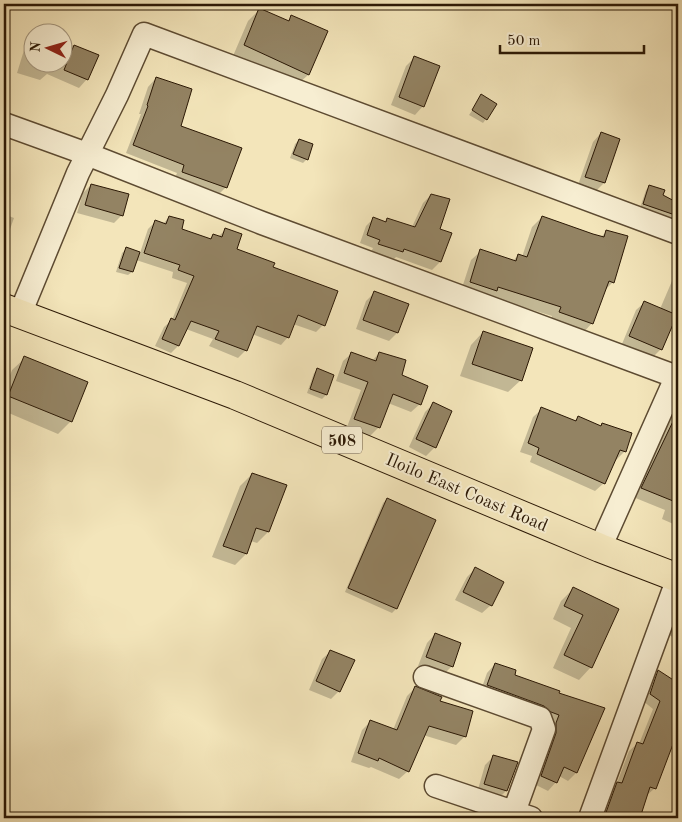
<svg xmlns="http://www.w3.org/2000/svg" width="682" height="822" viewBox="0 0 682 822" font-family="'Old Standard TT',serif">
<style>
.shadow{fill:#0003}
.building{fill:#938363;stroke:#2b1805}
.lines{fill:none;stroke-linecap:round;stroke-linejoin:round}
.minor-casing{stroke:#5d4b32;stroke-width:25}
.primary-casing{stroke:#2b1805;stroke-width:30}
.minor{stroke:#f7eed2;stroke-width:22}
.primary{stroke:#f3e5ba;stroke-width:28}
.labels{text-anchor:middle;stroke-width:4;stroke-linejoin:round;paint-order:stroke}
.shield{fill:#f7eed2;stroke:#685842;stroke-width:1}
.shield-label{font-size:16px;font-weight:bold;fill:#2b1805}
.street-label{font-size:18px;fill:#2b1805;stroke:#f7eed2}
</style>
<rect width="100%" height="100%" fill="#f3e5ba"/>
<filter id="stains"><feTurbulence type="fractalNoise" baseFrequency=".004" numOctaves="4"/><feColorMatrix values="0 0 0 0 .2 0 0 0 0 .09 0 0 0 0 .02 0 0 0 .5 -.17"/></filter>
<radialGradient id="worn" r=".72"><stop offset=".6" stop-color="#630" stop-opacity="0"/><stop offset="1" stop-color="#630" stop-opacity=".3"/></radialGradient>
<path class="shadow" d="M259 10 287 21 292 17 308 75 297 85 233 56 248 21Z
M37 29 49 32H33Z
M32 33V62H62V41L97 56 87 79 79 88 47 74 40 80 17 73 28 37Z
M415 57 423 106 415 115 391 105 406 66Z
M156 78 179 126 226 187 217 196 174 180 177 173 126 153 141 114H139L148 87Z
M482 96 486 119 483 123 469 115Z
M601 133 604 183 596 191 578 185 593 142Z
M299 140 307 159 303 163 290 158 295 144Z
M91 185 122 215 114 223 77 213 83 193Z
M650 186 662 196 678 204V225L640 208 646 190Z
M431 195 438 230 440 262 432 270 396 257 394 259 371 252 373 248 360 243 366 226 374 218 384 222 387 219 412 227 423 203Z
M4 214 14 218 4 246Z
M169 217 181 230 209 239 214 235 218 237 225 230 235 250 272 267 323 325 316 332 293 324 288 337 281 345 252 334 246 350 238 358 209 346 213 339 186 329 178 346 171 353 155 346 164 327 172 320 187 283 172 278 173 272 136 260 132 272 128 275 116 272 122 253 126 249 140 253 148 229 156 221 163 224Z
M542 217 601 237 607 231 613 282 603 292 592 323 583 333 550 321 552 316 490 297 461 291 471 260 481 251 513 261 518 255 522 257 532 227Z
M678 275V319L674 317 661 349 653 357 622 344 636 310 645 302 660 309 672 281Z
M375 292 407 304 397 333 389 341 356 329 366 301Z
M483 332 521 380 508 392 460 376 471 345Z
M352 353 372 361 379 353 420 404 411 412 388 403 378 428 370 436 347 427 361 390 336 381 343 361Z
M25 358 71 421 58 434 4 411V391L12 370Z
M318 369 333 375 326 395 322 399 307 393 314 373Z
M678 396V526L662 519 665 510 633 497 673 414 670 413Z
M433 404 435 447 426 456 409 447 425 412Z
M542 409 574 421 578 418 600 427 602 424 625 451 616 460 614 459 604 483 595 491 530 462 532 456 520 452 533 417Z
M252 474 268 532 257 543 251 541 246 554 235 565 212 557 240 486Z
M387 499 434 520 396 609 392 613 345 592 383 503Z
M475 569 491 605 482 613 455 600 467 577Z
M573 589 609 605 591 667 579 680 553 668 571 628 553 619 561 601Z
M678 615V640L667 634 672 621Z
M435 634 460 644 452 666 443 675 418 666 427 643Z
M331 651 339 691 331 699 309 690 322 659Z
M495 664 513 675 558 694 576 773 568 781 559 776 556 782 548 791 534 784 548 732 480 693 487 673Z
M658 672 678 685V728L655 788 646 796 638 818H600L610 791 617 783 629 751 637 744H639L653 709 643 701 651 679Z
M416 687 438 702 465 736 456 745 423 735 408 771 399 779 371 767 369 768 351 762 362 730 371 721 393 730 407 696Z
M494 756 506 791 498 799 477 793 485 765Z"/>
<path class="building" d="M259 8 289 21 291 15 328 31 309 75 244 45Z
M74 45 99 55 88 80 64 70Z
M414 56 440 66 424 107 399 97Z
M156 77 192 89 181 126 242 148 227 188 182 172 184 165 133 145 148 106 147 105Z
M481 94 497 104 487 120 472 110Z
M601 132 620 139 605 183 585 177Z
M299 139 313 144 308 160 293 154Z
M91 184 129 194 123 216 85 205Z
M649 185 665 190 663 195 678 203V216L643 204Z
M431 194 450 199 440 229 452 233 441 262 404 249 403 252 378 244 380 240 367 235 373 217 386 222 387 218 415 227Z
M169 216 184 220 182 229 211 239 213 234 222 237 225 228 242 234 237 249 275 263 273 267 338 291 325 326 298 315 289 338 257 326 247 351 215 339 219 331 191 321 179 346 162 339 171 318 175 320 194 276 178 270 180 265 144 253 155 220 166 224Z
M542 216 593 234 604 237 606 230 628 236 614 283 609 281 593 324 559 312 561 307 498 287 497 291 470 282 480 249 516 261 518 254 527 257Z
M126 247 140 252 133 272 119 268Z
M374 291 409 304 398 333 363 320Z
M644 301 677 315 662 350 629 336Z
M483 331 533 348 522 381 472 364Z
M351 352 376 361 379 352 406 360 402 375 428 386 421 405 393 394 380 428 354 419 368 382 344 373Z
M24 356 88 382 72 422 8 396Z
M317 368 334 375 327 395 310 389Z
M433 402 452 411 436 448 416 439Z
M541 407 576 421 578 416 601 426 602 423 632 433 626 452 620 450 605 484 537 454 539 448 528 443Z
M678 411V503L641 488Z
M252 473 287 485 269 532 256 528 247 554 223 546Z
M387 498 436 520 397 609 348 588Z
M475 567 504 582 492 606 463 592Z
M573 587 619 609 592 668 564 655 583 615 564 606Z
M435 633 461 643 453 667 426 657Z
M330 650 355 660 340 692 316 681Z
M495 663 516 670 515 675 560 691 559 693 605 708 577 773 564 767 557 783 541 776 556 733V723L559 715 551 712 544 706 487 685Z
M658 670 678 683V731L656 789 650 787 640 818H604L617 782 622 783 637 742 643 744 660 701 650 694Z
M415 686 442 697 440 701 473 711 466 737 429 726 409 772 379 758 378 761 358 753 370 720 397 730Z
M493 755 518 762 507 791 484 784Z"/>
<g class="lines">
<defs>
<path id="minor" d="M4 124 87 154 262 223 677 377
M20 314 78 173 117 95 144 34 678 233
M600 548 678 373
M425 677 540 718 544 729 514 812
M436 786 531 818
M590 818 678 578"/>
<path id="primary" d="M4 308 235 395 600 548 678 578"/>
</defs>
<use href="#minor" class="minor-casing"/>
<use href="#primary" class="primary-casing"/>
<use href="#minor" class="minor"/>
<use href="#primary" class="primary"/>
</g>
<g class="labels">
<rect class="shield" x="322" y="426.5" width="40" height="27" rx="4"/>
<g class="shield-label">
<text x="342" y="446">508</text>
</g>
<g class="street-label">
<text transform="translate(467 492) rotate(23)" y="6">Iloilo East Coast Road</text>
</g>
</g>
<rect width="682" height="822" fill="none" stroke="#f3e5ba" stroke-width="20"/>
<rect x="5" y="5" width="672" height="812" fill="none" stroke="#2b1805" stroke-width="2.5"/>
<rect x="10" y="10" width="662" height="802" fill="none" stroke="#2b1805"/>
<g transform="translate(48 48) rotate(275)"><circle r="24" fill="#f7eed2" stroke="#a59880"/>
<path d="M0-4L9 19L0 12L-9 19Z" fill="#8f2418"/>
<text y="-8" font-size="14" font-weight="bold" text-anchor="middle" fill="#2b1805">N</text>
</g>
<path d="M500 45v8h144v-8" fill="none" stroke="#2b1805" stroke-width="2.5"/>
<text x="507" y="45" font-size="15" fill="#2b1805" stroke="#f7eed2" stroke-width="4" paint-order="stroke">50 m</text>
<rect width="100%" height="100%" filter="url(#stains)"/>
<rect width="100%" height="100%" fill="url(#worn)"/>
</svg>
